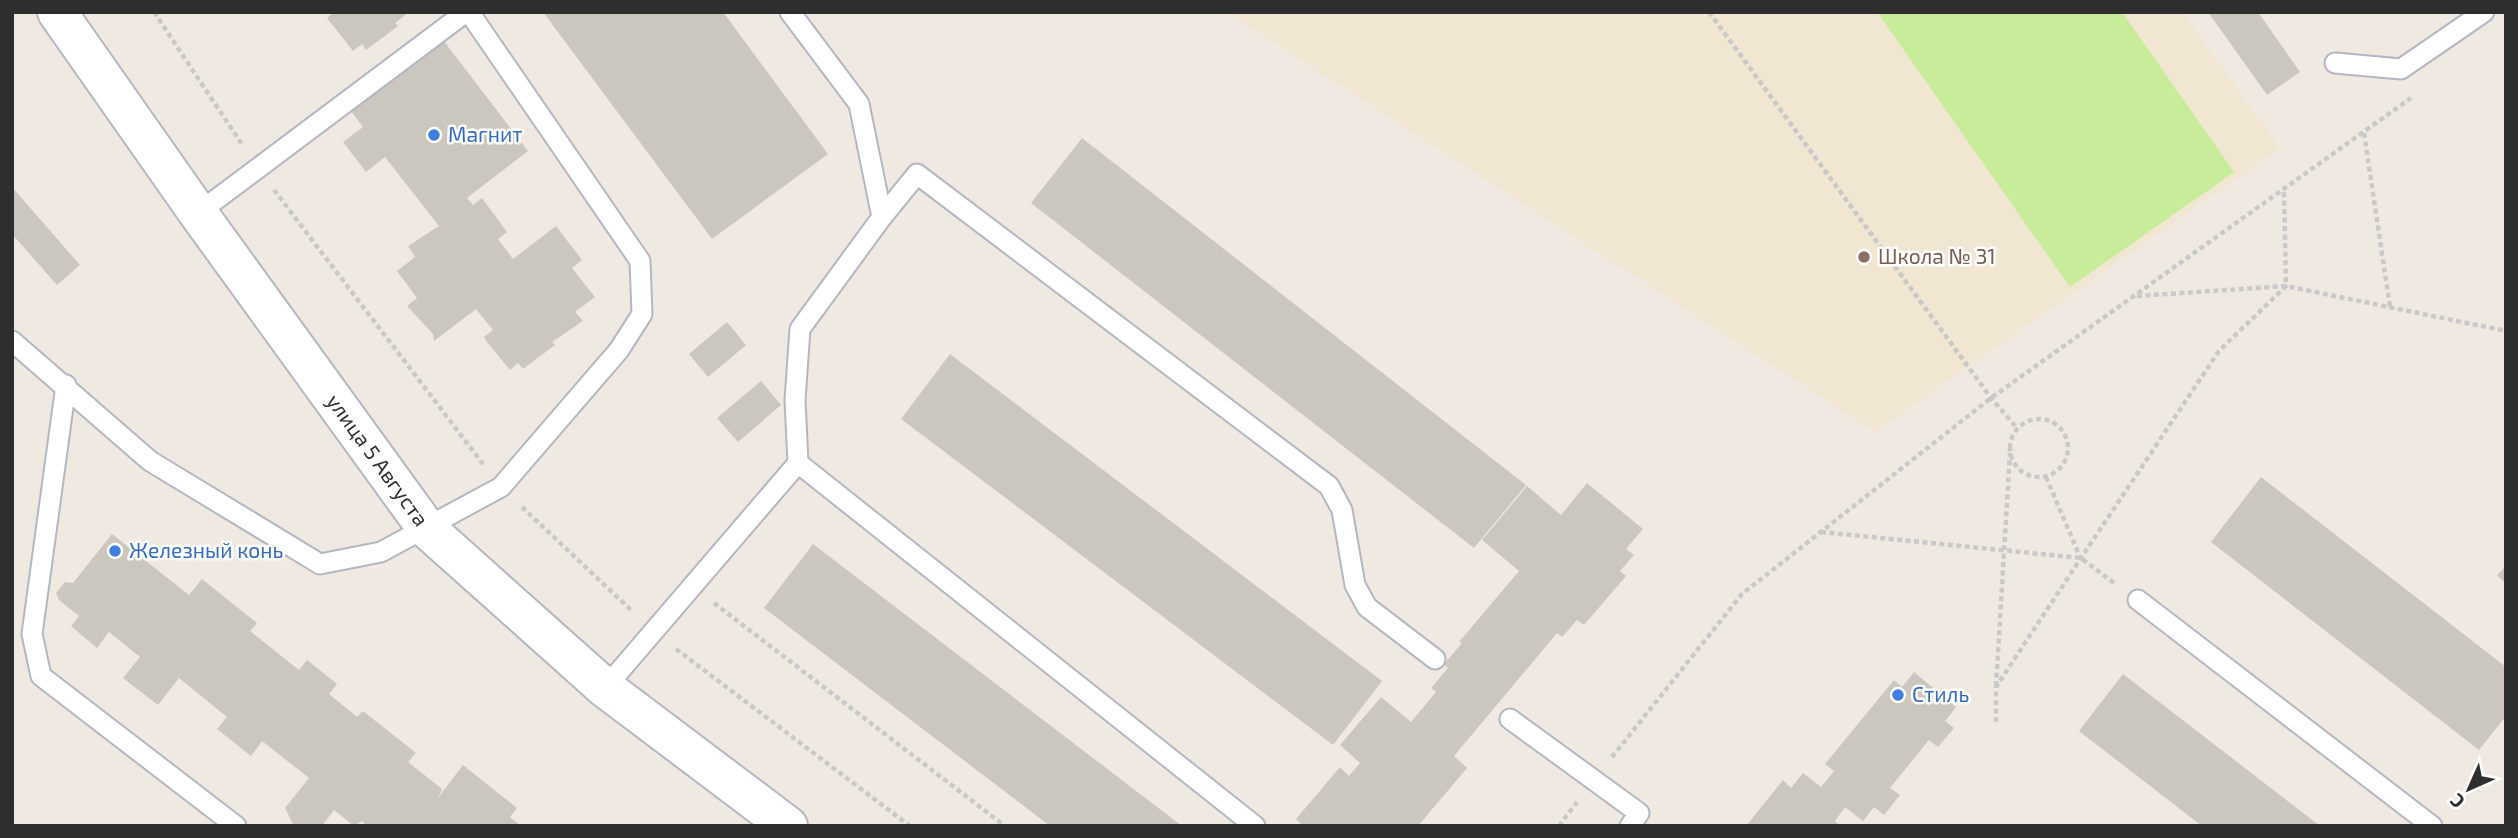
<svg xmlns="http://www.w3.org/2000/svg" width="2518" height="838" viewBox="0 0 2518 838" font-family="'Exo 2',sans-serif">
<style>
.education{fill:#f0e6d1}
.pitch{fill:#c9ec9a}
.building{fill:#cbc7bf}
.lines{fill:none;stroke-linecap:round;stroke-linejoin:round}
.lane-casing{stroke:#b4b7c1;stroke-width:23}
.secondary-casing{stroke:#b4b7c1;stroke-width:42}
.path{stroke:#c9c9c9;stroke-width:4.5;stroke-dasharray:5 3.5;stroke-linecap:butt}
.lane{stroke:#fff;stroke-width:19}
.secondary{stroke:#fff;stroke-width:38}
.shop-dot{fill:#3f7fe0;stroke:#fff;stroke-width:2.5}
.education-dot{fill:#8d6e63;stroke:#fff;stroke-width:2.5}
.labels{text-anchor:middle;stroke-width:5;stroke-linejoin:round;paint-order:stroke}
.shop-label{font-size:21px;fill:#366cbe;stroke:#fff;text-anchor:start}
.education-label{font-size:21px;fill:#785e54;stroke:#fff;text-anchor:start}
.street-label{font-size:21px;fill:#2e2e2e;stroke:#fff}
</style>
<rect width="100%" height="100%" fill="#efe9e1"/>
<path class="education" d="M1227 12H2183L2280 148 1875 432Z"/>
<path class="pitch" d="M1877 12H2122L2234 172 2070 287Z"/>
<path class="building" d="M334 12H409L395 23 398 26 366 50 362 44 353 51 327 18Z
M543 12H723L828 154 712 239Z
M2208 12H2258L2300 72 2267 95Z
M440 36 528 151 467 198 473 205 482 198 507 232 498 239 513 259 556 226 582 260 572 268 595 297 575 312 583 321 552 342 555 345 523 369 518 363 510 370 487 342 484 337 493 330 476 309 434 341 433 334 407 306 417 298 397 271 415 257 408 246 439 226 385 157 366 172 343 142 363 127 348 107Z
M1082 138 1526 485 1474 548 1031 203Z
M12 187 80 265 57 285 12 234Z
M727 322 746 345 708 377 689 354Z
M950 354 1382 681 1333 745 901 419Z
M761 381 781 405 738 442 717 418Z
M2261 477 2506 667V716L2479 750 2211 542Z
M1587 483 1643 529 1626 549 1634 555 1620 571 1626 576 1584 625 1577 620 1562 637 1557 633 1454 756 1467 768 1418 826H1303L1296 819 1340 767 1349 776 1360 763 1340 745 1381 697 1411 722 1436 692 1431 688 1448 668 1444 664 1462 643 1459 642 1519 571 1482 540 1527 486 1561 515Z
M112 534 189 595 202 579 257 623 250 631 299 670 307 660 337 684 329 694 357 717 363 711 416 753 408 762 442 789 438 798 463 765 517 808 510 817 521 826H367L362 821 354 826 334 810 322 826H294L285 808 309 778 262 741 251 756 217 729 227 717 179 678 158 705 123 678 140 657 109 632 97 648 71 626 79 616 59 600 56 593 65 582 73 583Z
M813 544 1182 826H1050L764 608Z
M2506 566V584L2497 575Z
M1914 672 1956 707 1945 721 1954 728 1938 747 1929 740 1890 788 1900 795 1884 815 1874 807 1863 821 1845 807 1835 821 1840 826H1746L1783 780 1791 788 1803 773 1821 787 1834 771 1825 764 1894 680 1902 687Z
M2123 674 2320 826H2202L2079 731Z"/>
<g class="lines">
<defs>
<path id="lane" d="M2335 63 2401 69 2484 12
M198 213 466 12
M882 217 917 174 1329 486 1342 510 1355 585 1367 607 1435 659
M12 341 150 461 320 564 381 552 501 487 619 350 642 314 640 261 469 12
M66 385 32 634 41 676 236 826
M798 463 1255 826
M2138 600 2432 826
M605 688 798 463 795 400 800 329 882 217 859 104 790 12
M1510 719 1639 813 1630 826"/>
<g id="secondary">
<path id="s1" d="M57 12 198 213 427 529 605 688 788 826"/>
</g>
</defs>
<use href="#lane" class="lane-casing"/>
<use href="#secondary" class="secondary-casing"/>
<path class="path" d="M154 12 243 146
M1709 12 1991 398 2017 428
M2364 133 2390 307
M274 190 483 464
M2137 296 2286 286 2506 331
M2010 448a29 29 0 1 1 58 0a29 29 0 1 1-58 0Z
M2046 477 2080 557
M522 507 632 611
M1821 532 2081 558 2114 583
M714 603 1005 826
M676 649 910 826
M1996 686 2010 453
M1996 722V687L2081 558 2219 351 2286 286 2284 191
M1612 757 1742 594 1991 398 2411 98
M1559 826 1577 802"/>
<use href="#lane" class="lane"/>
<use href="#secondary" class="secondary"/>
</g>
<g class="shop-dot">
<circle cx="434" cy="135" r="7"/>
<circle cx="115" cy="551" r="7"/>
<circle cx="1898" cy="695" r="7"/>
</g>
<circle class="education-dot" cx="1864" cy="257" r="7"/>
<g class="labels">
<g class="shop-label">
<text x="448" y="142">Магнит</text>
<text x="129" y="558">Железный конь</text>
<text x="1912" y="702">Стиль</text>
</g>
<g class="education-label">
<text x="1878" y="264">Школа № 31</text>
</g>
<g class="street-label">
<text dy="7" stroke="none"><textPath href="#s1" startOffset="551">улица 5 Августа</textPath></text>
</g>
</g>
<rect width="2518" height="838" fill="none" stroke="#2e2e2e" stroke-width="28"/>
<g transform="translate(2469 789) rotate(225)" stroke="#ffffff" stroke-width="5" paint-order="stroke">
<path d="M0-5L12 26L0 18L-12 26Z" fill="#2e2e2e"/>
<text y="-10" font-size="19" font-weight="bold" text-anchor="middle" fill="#2e2e2e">С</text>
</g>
</svg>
